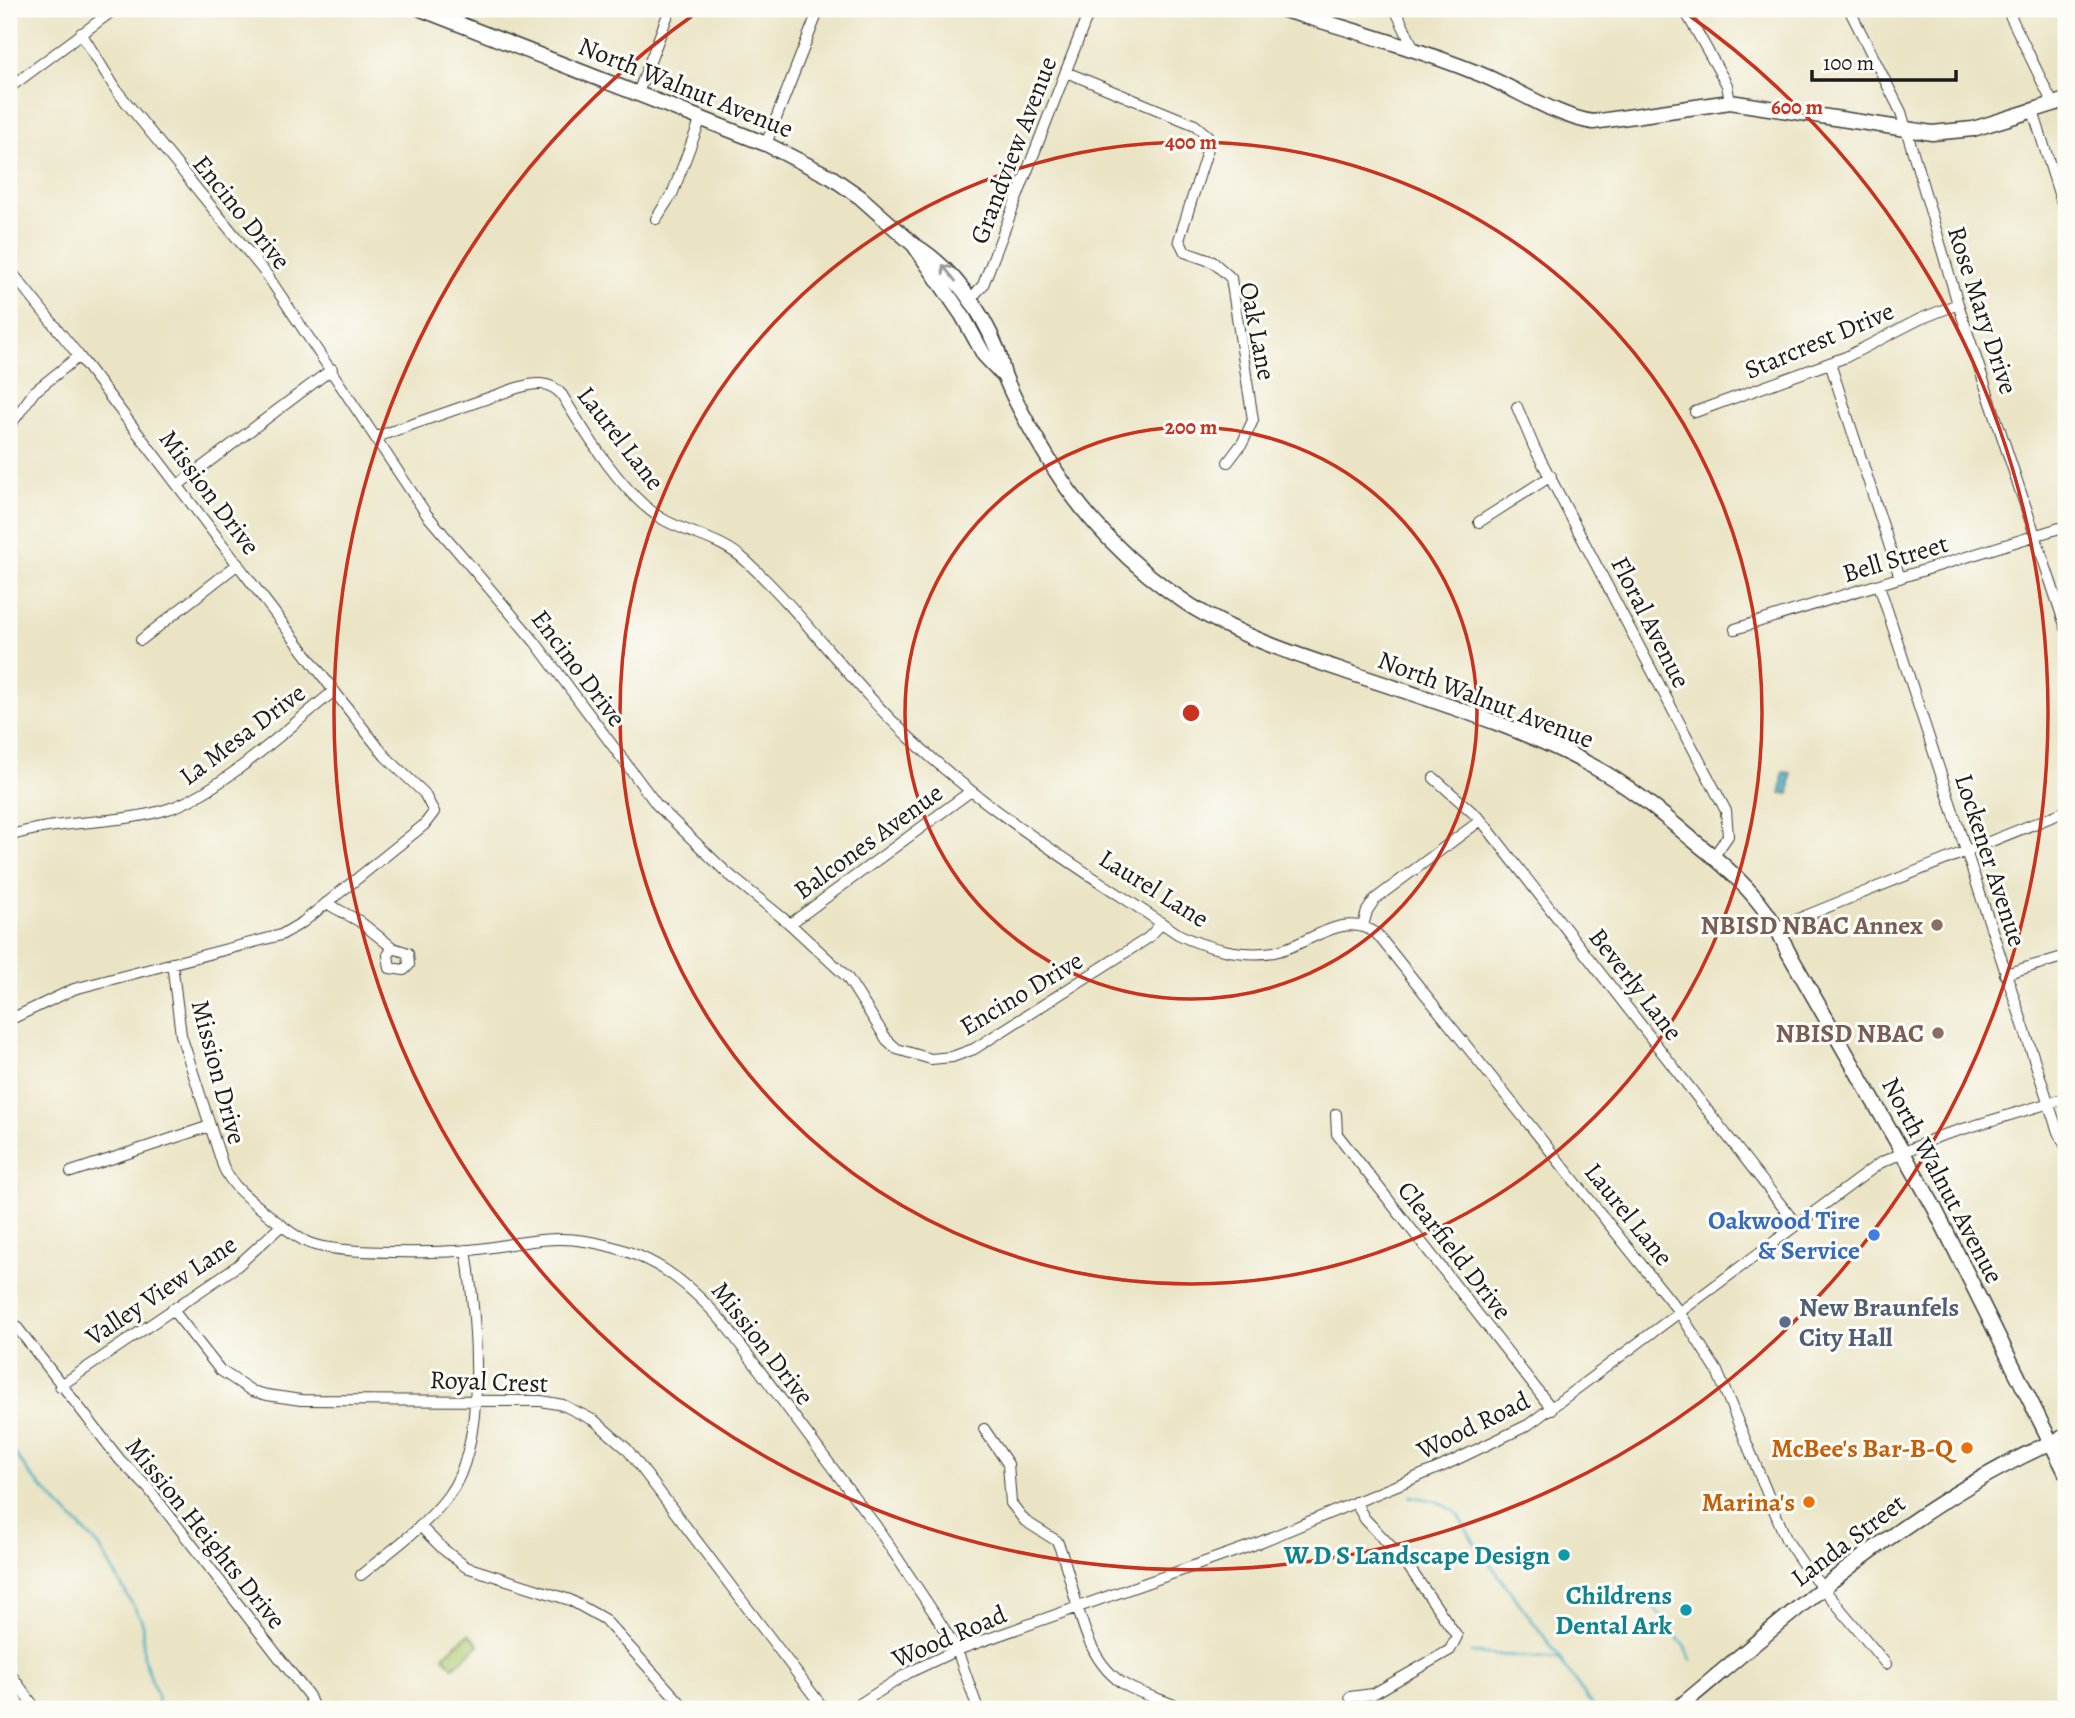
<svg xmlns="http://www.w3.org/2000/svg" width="2075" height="1718" viewBox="0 0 2075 1718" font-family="Alegreya,serif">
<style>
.green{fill:#b0cb71;stroke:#667446;stroke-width:2}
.water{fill:#44adc3;stroke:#306470;stroke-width:2}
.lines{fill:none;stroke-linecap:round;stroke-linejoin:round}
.stream{stroke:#44adc3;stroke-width:2.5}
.street-casing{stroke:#3b3a35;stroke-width:12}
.secondary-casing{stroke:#3b3a35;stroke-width:17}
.street{stroke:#fff;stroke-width:10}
.secondary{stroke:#fff;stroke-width:14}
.oneway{stroke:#999}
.ring{fill:none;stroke:#c8321e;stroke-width:3.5}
.education-dot{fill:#8d6e63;stroke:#fdfcf7;stroke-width:2.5}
.shop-dot{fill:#3f7fe0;stroke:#fdfcf7;stroke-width:2.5}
.service-dot{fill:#5c6f8a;stroke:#fdfcf7;stroke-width:2.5}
.food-dot{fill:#e8710a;stroke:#fdfcf7;stroke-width:2.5}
.culture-dot{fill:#0f9aa8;stroke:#fdfcf7;stroke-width:2.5}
.labels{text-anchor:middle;stroke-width:6;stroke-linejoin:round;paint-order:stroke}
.street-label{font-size:26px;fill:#1c1c1c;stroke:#fdfcf7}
.education-label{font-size:26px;font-weight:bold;fill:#785e54;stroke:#fdfcf7;text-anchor:end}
.shop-label{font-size:26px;font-weight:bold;fill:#366cbe;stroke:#fdfcf7;text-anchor:end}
.service-label{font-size:26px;font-weight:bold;fill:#4e5e75;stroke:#fdfcf7;text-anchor:start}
.food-label{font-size:26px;font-weight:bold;fill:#c56008;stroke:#fdfcf7;text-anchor:end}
.culture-label{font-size:26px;font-weight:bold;fill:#0d838f;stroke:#fdfcf7;text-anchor:end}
.centre{fill:#c8321e;stroke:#fdfcf7;stroke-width:3.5}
.ring-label{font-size:21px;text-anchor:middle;font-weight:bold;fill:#c8321e;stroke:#fdfcf7;stroke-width:6;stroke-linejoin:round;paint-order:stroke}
</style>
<rect width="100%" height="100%" fill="#fdfcf7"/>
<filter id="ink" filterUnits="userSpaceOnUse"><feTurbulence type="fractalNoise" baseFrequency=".0143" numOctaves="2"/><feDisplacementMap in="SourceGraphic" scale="14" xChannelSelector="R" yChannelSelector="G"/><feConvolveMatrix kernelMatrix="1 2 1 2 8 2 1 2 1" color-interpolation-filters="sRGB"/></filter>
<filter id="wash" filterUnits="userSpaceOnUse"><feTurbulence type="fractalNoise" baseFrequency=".00686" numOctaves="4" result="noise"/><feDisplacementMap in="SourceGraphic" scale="28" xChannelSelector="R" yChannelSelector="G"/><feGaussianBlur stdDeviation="1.57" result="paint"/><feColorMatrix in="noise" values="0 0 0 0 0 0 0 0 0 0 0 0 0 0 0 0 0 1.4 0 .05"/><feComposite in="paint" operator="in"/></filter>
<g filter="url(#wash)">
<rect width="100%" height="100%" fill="#eae4c5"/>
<path class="green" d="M469 1634 479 1645 453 1667 443 1656Z"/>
<path class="water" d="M1783 772 1791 773 1789 794 1781 793Z"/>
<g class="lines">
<path class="stream" d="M9 1446 32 1477 99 1546 142 1621 144 1659 157 1695 158 1709
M1410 1496 1436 1501 1456 1512 1474 1542 1563 1662
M1651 1603 1687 1650 1691 1660
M1472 1653 1559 1659 1595 1709"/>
</g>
</g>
<g filter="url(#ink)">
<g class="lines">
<defs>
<path id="street" d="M1395 9 1414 49
M1684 9 1727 85 1730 102
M1849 9 1901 112 1958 304 2066 628
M2007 9 2053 104
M81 33 117 91 267 275 427 515 535 642 657 805 726 872 790 924 847 977 887 1040 897 1049 931 1059 952 1057 974 1049 1148 938 1162 923
M1066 72 1195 125 1208 136 1209 145 1179 240 1185 252 1213 262 1231 278 1253 420 1243 442 1228 462
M9 88 115 9
M638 93 670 9
M2033 111 2066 216
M766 144 819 9
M656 219 673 192 701 118
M9 269 79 356 334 691 385 756 424 793 434 812 424 825 303 922 281 935 74 989 9 1020
M969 301 983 285 1090 9
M1830 363 1900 578
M1517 407 1534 447 1726 811 1728 836 1714 856
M1695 412 1846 357 1920 319 1958 304
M9 427 34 392 79 356
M376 437 517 388C533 383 550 380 562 395 585 433 626 500 666 521 693 535 722 539 746 561 806 616 852 685 912 740 991 815 1088 873 1178 934 1205 948 1243 957 1274 952 1310 945 1342 909 1377 934L1680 1313 1717 1371 1786 1539 1803 1564 1886 1664
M178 485 332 369
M1479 522 1551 476
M1879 585 2058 1132 2066 1146
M1735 629 2066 526
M141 640 238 564
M1434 778 1481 820 1796 1224
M9 836C61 819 117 825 168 809 218 794 291 725 334 691
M326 903 359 921 393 948 388 955 390 968 404 970 409 965 408 953 393 948
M790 924 971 791
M1363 926 1367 911 1375 899 1481 820
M1778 927 2066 811
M172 963 181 1035 223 1166C232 1187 248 1198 265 1212 279 1223 293 1236 309 1243 338 1255 446 1253 479 1249 515 1244 549 1235 585 1241 649 1251 686 1279 727 1327L876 1526 936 1616 957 1650 978 1709
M2005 974 2066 956
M1336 1114 1337 1134 1552 1409
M71 1172 210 1126
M172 1309 220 1370 252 1391 267 1395 301 1400 541 1401 563 1405 595 1421 627 1449 824 1709
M9 1317 120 1460 148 1488 309 1696 314 1709
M60 1386 237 1266 282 1225
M984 1429 1008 1464 1011 1503 1025 1521 1057 1541C1078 1587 1078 1659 1127 1686 1145 1696 1165 1700 1183 1709
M420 1526 443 1549 466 1567 570 1600 604 1619 686 1709
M361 1575C390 1551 425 1527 448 1496 489 1442 476 1315 466 1250
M9 1672 36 1709
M1350 1697 1373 1694 1450 1650 1457 1636 1403 1559 1365 1519 1355 1502
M852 1709 908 1673 957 1650 1253 1545 1443 1466 1528 1425 1880 1163 1940 1136 2066 1098"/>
<path id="secondary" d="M421 9 766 144 831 177 860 197 914 245 962 315 984 355 1003 375
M1281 9C1348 29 1415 48 1480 74 1515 88 1557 117 1593 122L1730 102 1932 133 1973 129 2066 100
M914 245C951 267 981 309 997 349 1001 358 1001 368 1005 377 1015 403 1031 430 1046 455 1081 516 1132 568 1191 606 1238 635 1290 653 1342 670 1426 699 1516 724 1594 767 1630 786 1662 814 1693 840 1730 869 1770 905 1787 950L1934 1207 2066 1473
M1677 1709C1798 1608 1919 1498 2066 1436"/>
</defs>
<use href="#street" class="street-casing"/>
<use href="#secondary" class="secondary-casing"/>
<use href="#street" class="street"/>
<use href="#secondary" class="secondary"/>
</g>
<defs><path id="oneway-shaft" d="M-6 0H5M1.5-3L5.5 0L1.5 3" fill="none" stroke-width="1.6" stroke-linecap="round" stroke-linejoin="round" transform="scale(1.75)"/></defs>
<use class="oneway" href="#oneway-shaft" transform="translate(949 273) rotate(-129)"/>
</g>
<g class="ring">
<circle cx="1191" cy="713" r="286"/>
<circle cx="1191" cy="713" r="571"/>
<path d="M1683 11A857 857 0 1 1 699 11"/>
</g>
<g class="education-dot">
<circle cx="1937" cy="925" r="7"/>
<circle cx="1938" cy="1033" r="7"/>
</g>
<circle class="shop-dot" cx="1874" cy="1235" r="7"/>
<circle class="service-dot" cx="1785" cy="1322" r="7"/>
<g class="food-dot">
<circle cx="1967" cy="1448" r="7"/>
<circle cx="1809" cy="1502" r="7"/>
</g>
<g class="culture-dot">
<circle cx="1564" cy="1555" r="7"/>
<circle cx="1686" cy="1610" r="7"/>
</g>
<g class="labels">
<g class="street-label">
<text transform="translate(686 87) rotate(22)" y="9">North Walnut Avenue</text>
<text transform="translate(1013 150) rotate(-69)" y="9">Grandview Avenue</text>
<text transform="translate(242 212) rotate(51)" y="9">Encino Drive</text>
<text transform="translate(1983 310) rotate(72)" y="9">Rose Mary Drive</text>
<text transform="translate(1258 331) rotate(79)" y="9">Oak Lane</text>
<text transform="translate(1819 340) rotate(-23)" y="9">Starcrest Drive</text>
<text transform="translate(621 438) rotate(52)" y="9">Laurel Lane</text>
<text transform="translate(210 492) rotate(53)" y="9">Mission Drive</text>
<text transform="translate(1895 558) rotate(-17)" y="9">Bell Street</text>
<text transform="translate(1651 622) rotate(63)" y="9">Floral Avenue</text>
<text transform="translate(579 668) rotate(53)" y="9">Encino Drive</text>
<text transform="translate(1486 699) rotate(21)" y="9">North Walnut Avenue</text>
<text transform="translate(242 734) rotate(-37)" y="9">La Mesa Drive</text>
<text transform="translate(868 841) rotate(-36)" y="9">Balcones Avenue</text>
<text transform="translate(1991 860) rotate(72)" y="9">Lockener Avenue</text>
<text transform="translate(1154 888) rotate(32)" y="9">Laurel Lane</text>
<text transform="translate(1636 984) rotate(52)" y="9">Beverly Lane</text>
<text transform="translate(1021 993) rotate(-31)" y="9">Encino Drive</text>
<text transform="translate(219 1072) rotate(75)" y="9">Mission Drive</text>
<text transform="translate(1943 1180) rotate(62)" y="9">North Walnut Avenue</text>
<text transform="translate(1629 1214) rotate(51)" y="9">Laurel Lane</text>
<text transform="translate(1455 1250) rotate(52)" y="9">Clearfield Drive</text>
<text transform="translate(161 1290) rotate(-34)" y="9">Valley View Lane</text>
<text transform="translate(763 1343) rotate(52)" y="9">Mission Drive</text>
<text transform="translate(489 1381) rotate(2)" y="9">Royal Crest</text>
<text transform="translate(1473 1425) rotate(-26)" y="9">Wood Road</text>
<text transform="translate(206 1533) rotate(51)" y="9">Mission Heights Drive</text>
<text transform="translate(1848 1540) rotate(-37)" y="9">Landa Street</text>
<text transform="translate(949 1636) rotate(-23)" y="9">Wood Road</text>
</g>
<g class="education-label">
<text x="1923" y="934">NBISD NBAC Annex</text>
<text x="1924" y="1042">NBISD NBAC</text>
</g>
<g class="shop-label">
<text x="1860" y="1229">Oakwood Tire<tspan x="1860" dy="30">&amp; Service</tspan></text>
</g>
<g class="service-label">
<text x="1799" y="1316">New Braunfels<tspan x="1799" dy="30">City Hall</tspan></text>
</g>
<g class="food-label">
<text x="1953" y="1457">McBee's Bar-B-Q</text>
<text x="1795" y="1511">Marina's</text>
</g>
<g class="culture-label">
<text x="1550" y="1564">W D S Landscape Design</text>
<text x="1672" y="1604">Childrens<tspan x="1672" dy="30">Dental Ark</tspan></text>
</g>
</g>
<circle cx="1191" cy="713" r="10" class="centre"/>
<g class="ring-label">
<text x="1797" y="114">600 m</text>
<text x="1191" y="149">400 m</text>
<text x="1191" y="434">200 m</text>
</g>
<rect width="2075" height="1718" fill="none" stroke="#fdfcf7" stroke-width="35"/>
<path d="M1812 70v10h144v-10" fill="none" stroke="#1c1c1c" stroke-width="3.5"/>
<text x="1823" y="70" font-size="21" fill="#1c1c1c" stroke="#fdfcf7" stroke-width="5" paint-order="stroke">100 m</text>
</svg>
